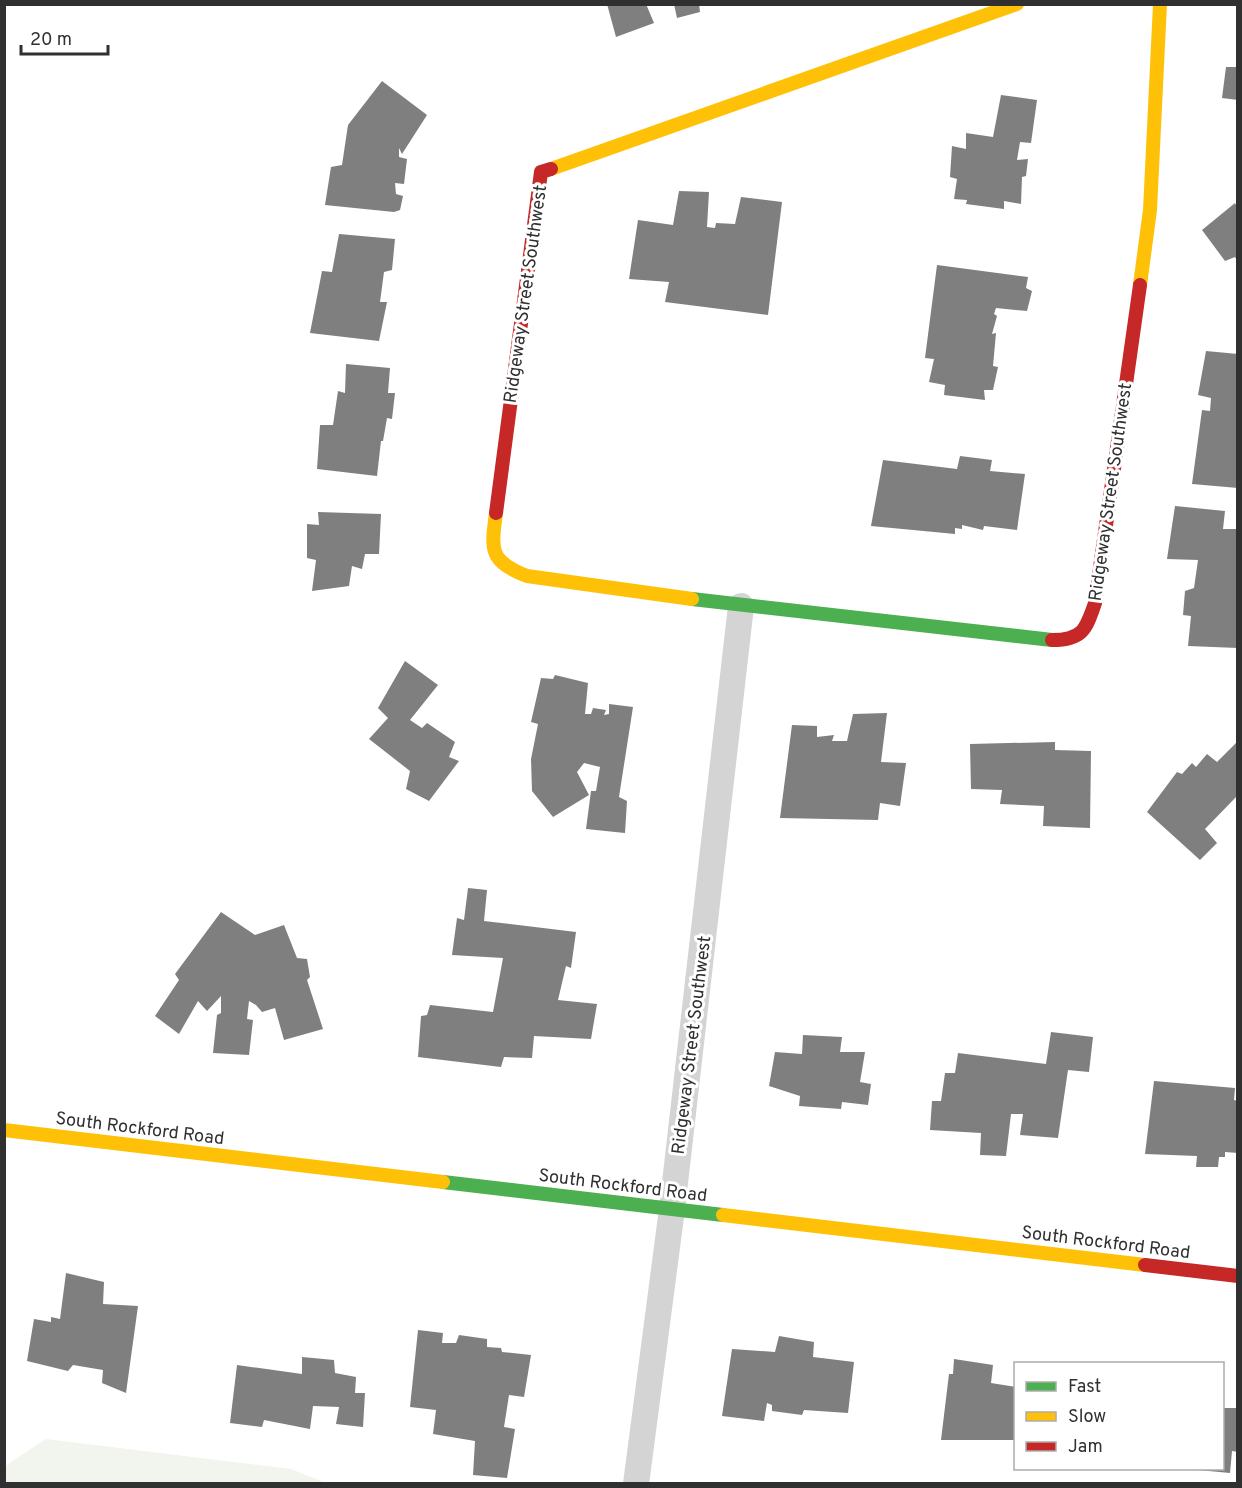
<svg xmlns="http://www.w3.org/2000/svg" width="1242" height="1488" viewBox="0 0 1242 1488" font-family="Overpass,sans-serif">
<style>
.green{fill:#f2f5ed}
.building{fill:#7f7f7f}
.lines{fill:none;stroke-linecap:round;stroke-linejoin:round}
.street{stroke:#d4d4d4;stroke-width:26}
.fast{stroke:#4caf50;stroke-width:14}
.slow{stroke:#ffc107;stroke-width:14}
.jam{stroke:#c62828;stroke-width:14}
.labels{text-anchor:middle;stroke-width:6;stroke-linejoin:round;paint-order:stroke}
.street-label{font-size:18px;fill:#303030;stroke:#fff}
</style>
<rect width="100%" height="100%" fill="#fff"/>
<path class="green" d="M46 1439 291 1469 326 1483H5V1466Z"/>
<path class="building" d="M607 4H646L654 23 616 37Z
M674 4H699L700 12 677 18Z
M1226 67H1238V100L1222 98Z
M382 81 427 115 402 154 399 148V157L407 159 404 184 395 183 396 194 403 196 400 210 394 212 325 205 331 167 342 165 348 125Z
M1001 95 1037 100 1031 143 1020 142 1017 160 1028 159 1026 176 1022 177 1021 204 1004 201V209L966 204 967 200 954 199 957 179 950 177 952 146 966 149V133L993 137Z
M679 191 709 192 707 227 715 228 716 223 735 224 741 197 782 202 768 315 665 302 669 282 629 279 638 220 673 225Z
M1235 203 1238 209V262L1235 257 1225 261 1202 230Z
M339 234 395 239 392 270 384 272 380 302H387L379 341 310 333 322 271 332 272Z
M937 265 1028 277 1026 288 1032 291 1027 311 996 308 994 314 997 316 992 334 996 333 993 366 998 367 993 390H984L985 400 944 395 945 385 929 382 934 359 925 358Z
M1206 351 1238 354V488L1192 484 1202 410 1210 411 1211 398 1198 395Z
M346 364 390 368 388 393H395L392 419 387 418 383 441H381L377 476 317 469 320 425H333L338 391 345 393Z
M960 456 992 460 990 471 1025 474 1017 530 984 526 983 530 962 525V529L955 528V534L871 526 883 460 957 469Z
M1175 506 1225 511 1223 529H1238V648L1188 646 1191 616 1183 615 1185 591 1194 588 1198 560 1167 559Z
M318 512 381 514 379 554H365L362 569 352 566 349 586 312 591 316 560 307 558V524L319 525Z
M405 661 438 685 410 720 422 728 427 723 455 742 449 757 459 761 429 801 406 789 410 771 369 739 388 718 378 708Z
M555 675 588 683 585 714H591L593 708 606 710 604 715 609 714V704L633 707 619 797 627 801 625 833 586 829 591 791H596L600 767 584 763 577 772 589 795 553 817 532 791 531 759 538 724 531 722 541 678 553 679Z
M887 713 881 762 906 763 900 806 880 803 878 820 780 818 792 725 817 726V737L834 735 832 741H847L853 714Z
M1238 741V795L1205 829 1217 843 1200 860 1147 812 1177 772 1182 774 1192 763 1196 767 1207 754 1217 762Z
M1055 742V750L1091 751 1090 828 1043 826 1044 806 1000 804 1002 790 971 789 970 744Z
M468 888 487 890 484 921 576 932 571 968 566 966 558 1000 597 1004 591 1039 534 1036 532 1058 504 1057 501 1067 418 1057 421 1016 427 1015 430 1005 493 1012 503 958 452 955 457 918 464 920Z
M221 912 255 935 284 925 297 958 307 959 310 977 307 980 323 1029 284 1040 275 1008 262 1012 256 1005 249 1001 247 1019 253 1020 249 1055 213 1053 217 1015 221 1013V996L207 1011 198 1001 179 1034 155 1016 179 980 175 974Z
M1051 1032 1093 1037 1089 1072 1068 1070 1058 1138 1020 1135 1023 1114H1011L1006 1156 980 1155 981 1133 930 1130 932 1101H941L945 1073H955L958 1053 1046 1064Z
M803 1035 842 1037 840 1052H865L860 1082 871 1084 868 1105 842 1102 841 1109 799 1106 800 1096 769 1086 775 1052 802 1054Z
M1154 1081 1235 1088 1234 1100 1238 1101V1153L1225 1152V1157H1219L1218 1167H1196L1197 1156 1145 1154Z
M66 1273 104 1282 103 1304 138 1306 126 1393 102 1383 103 1370 73 1365 68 1371 27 1361 34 1319 51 1322V1317L60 1319Z
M418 1330 443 1333 442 1343H456L459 1335 487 1339V1347L501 1348 502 1352 531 1355 524 1397 509 1395 504 1427 515 1429 507 1478 473 1475 475 1441 433 1434 436 1410 410 1407Z
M779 1336 814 1342 813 1357 854 1362 848 1413 804 1410 802 1415 772 1411V1405L767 1403 764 1421 722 1416 732 1349 775 1352Z
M302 1357 334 1360 335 1373 356 1377 355 1393H365L363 1427 336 1424 339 1407 313 1406 310 1429 264 1420 262 1427 230 1423 237 1365 302 1374Z
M954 1359 993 1365 991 1383 1016 1387V1440H941L949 1374H953Z
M1222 1408H1237L1238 1452 1232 1451 1230 1473 1198 1470V1468H1222Z"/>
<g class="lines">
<path class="street" d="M636 1484 672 1209 741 606"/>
<path class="fast" d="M692 599 1052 640
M443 1182 723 1215"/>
<path class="slow" d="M551 169 1017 4
M1140 285 1150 210 1160 4
M496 513C491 550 489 561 527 576L692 599
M4 1130 443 1182
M723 1215 1145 1265"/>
<path class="jam" d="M496 513 541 172 551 169
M1052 640C1083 640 1086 629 1095 603L1140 285
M1145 1265 1238 1276"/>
</g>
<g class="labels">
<g class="street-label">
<text transform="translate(525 294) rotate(-82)" y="6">Ridgeway Street Southwest</text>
<text transform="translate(1110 492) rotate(-82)" y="6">Ridgeway Street Southwest</text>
<text transform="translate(691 1045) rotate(-83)" y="6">Ridgeway Street Southwest</text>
<text transform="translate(140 1128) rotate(7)" y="6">South Rockford Road</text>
<text transform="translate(623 1185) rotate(7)" y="6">South Rockford Road</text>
<text transform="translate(1106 1242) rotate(7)" y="6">South Rockford Road</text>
</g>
</g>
<rect width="1242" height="1488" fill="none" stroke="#303030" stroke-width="12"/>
<rect x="1014" y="1362" width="210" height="108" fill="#ffffff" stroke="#acacac" stroke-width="1.5"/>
<rect x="1026" y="1382" width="30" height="9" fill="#4caf50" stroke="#acacac" stroke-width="1.5"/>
<text x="1068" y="1392" font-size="18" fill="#303030">Fast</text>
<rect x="1026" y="1412" width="30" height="9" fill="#ffc107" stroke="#acacac" stroke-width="1.5"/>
<text x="1068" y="1422" font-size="18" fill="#303030">Slow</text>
<rect x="1026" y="1442" width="30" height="9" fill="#c62828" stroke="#acacac" stroke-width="1.5"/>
<text x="1068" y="1452" font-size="18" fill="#303030">Jam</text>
<path d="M21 45v9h87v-9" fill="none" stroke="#303030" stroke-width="3"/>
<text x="30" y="45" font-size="18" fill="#303030" stroke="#ffffff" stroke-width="4.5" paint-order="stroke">20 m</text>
</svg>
